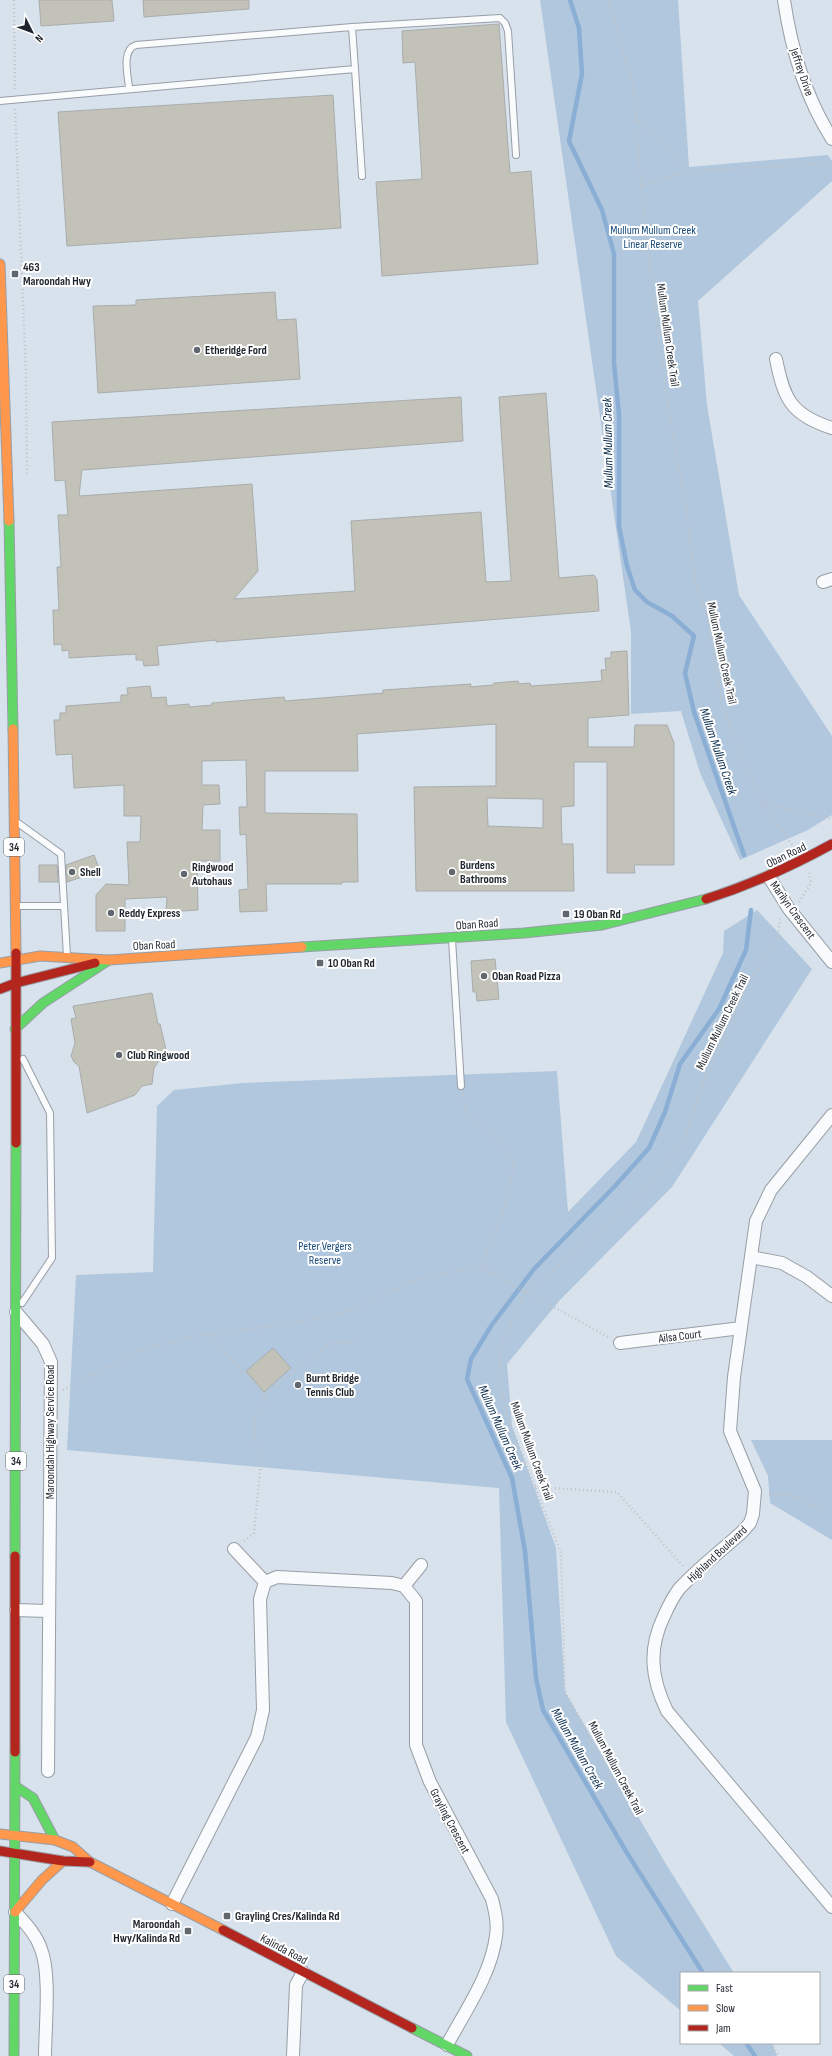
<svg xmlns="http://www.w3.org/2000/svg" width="832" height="2056" viewBox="0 0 832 2056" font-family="'Sofia Sans Condensed',sans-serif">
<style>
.green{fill:#b1c7de}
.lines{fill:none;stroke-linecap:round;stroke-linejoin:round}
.stream{stroke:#8aaed4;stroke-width:4.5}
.building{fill:#c2c2b9;stroke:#a9acac;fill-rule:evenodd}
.lane-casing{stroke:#979ea6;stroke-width:8}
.street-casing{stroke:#979ea6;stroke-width:14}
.fast-casing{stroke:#979ea6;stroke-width:11}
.slow-casing{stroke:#979ea6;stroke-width:11}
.jam-casing{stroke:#979ea6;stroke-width:11}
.path{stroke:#c0c2c6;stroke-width:2.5;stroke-dasharray:1 3;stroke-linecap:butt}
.lane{stroke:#f9fbfc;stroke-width:6}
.street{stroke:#f9fbfc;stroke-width:12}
.fast{stroke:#63d668;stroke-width:9}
.slow{stroke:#ff974d;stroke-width:9}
.jam{stroke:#b3261e;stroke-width:9}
.poi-dot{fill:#60676f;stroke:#fff;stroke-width:1.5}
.labels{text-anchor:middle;stroke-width:4;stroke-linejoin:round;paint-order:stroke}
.shield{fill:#fff;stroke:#62666b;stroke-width:1}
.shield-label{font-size:11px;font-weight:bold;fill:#1f252c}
.street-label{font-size:12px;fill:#1f252c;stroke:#fff}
.park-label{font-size:12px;fill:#184a7a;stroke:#fff}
.poi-label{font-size:12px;font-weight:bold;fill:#1f252c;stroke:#fff;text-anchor:start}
.water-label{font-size:13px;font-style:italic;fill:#0a2d4e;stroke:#fff}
</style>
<rect width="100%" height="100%" fill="#d8e2ec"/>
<path class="green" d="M540 0H678L689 167 828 155 832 161V181L698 301 707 405 739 595 832 736V815L808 830 740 860 700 773 681 711 631 714V632Z
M757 910 812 969 672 1187 560 1300 507 1364 512 1426 556 1548 565 1692 666 1864 734 1973H681V2011L616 1956 506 1722 499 1488 67 1450 76 1275 153 1272 157 1106 174 1090 243 1083 557 1071 568 1212 636 1142 723 953 724 931Z
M751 1440H832V1540L770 1503 768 1476Z
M719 2043H772L777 2056H734Z"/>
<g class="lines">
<path class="stream" d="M570 0 579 28 582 74 569 141 602 210 614 254V363L619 415V526L627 566 635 590 647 602 672 616 694 636 685 673 694 712 744 855
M703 1973 627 1853 543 1710 536 1678 525 1551 512 1478 467 1379 471 1359 491 1326 534 1269 615 1186 649 1148 665 1112 680 1064 719 1009 746 950 751 910
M746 2043 755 2056"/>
</g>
<path class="building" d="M39 0H112L114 21 41 26Z
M143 0H249V9L144 17Z
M499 24 510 173 531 171 538 264 382 276 376 182 422 179 415 62 403 63 402 31Z
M333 95 341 228 67 246 58 112Z
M275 292 277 320 296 319 300 379 98 393 93 306 136 305V300Z
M546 393 559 578 594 575 597 580 599 611 216 642V640L157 646 159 665 144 666 143 660H136V654L69 658V650L62 651V644L54 645 53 610H59L57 567H61L58 515H68L65 480 55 481 52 422 461 397 463 441 82 470 79 496 252 484 258 571 234 599 355 591 351 521 481 512 486 582 511 581 499 397Z
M627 651 629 715 588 718V747H634L635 725H667L674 743V865H634L635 873H607V762H574V806L561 807 562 844H573L574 891H416L414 787 496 786V724L357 734 358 771H265V813L357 814 358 882H342V884H266L267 911 240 912 239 890 248 889 246 834 240 835 239 807H247L246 760 202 761V785H219L220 804 203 805 202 830H220V861H197L198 910 166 912 167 897 125 899V931H96V895L106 884 129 885 127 842H140L141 816H124V785L74 788 72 754 56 755 54 720H60V713H66V706L121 702V695H128L127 688 150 686 152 698 166 697 167 706 189 704V707L212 705V703L284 697 285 701 383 693V690L471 684 470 687 493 685 494 683 518 681 519 684 530 683 531 686 602 681 601 670H606L605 658H611V652ZM487 798 543 799V828L488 826Z
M94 855 100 871 67 882 66 865Z
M39 865H57L58 882H39Z
M495 959 499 999 477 1001 476 992H473L471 961Z
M152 993 158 1024H160L168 1058 160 1059 154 1068 152 1084 142 1086 135 1095 87 1113 79 1066 74 1062 71 1056 75 1043 71 1019 76 1018 73 1006Z
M273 1348 291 1368 264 1392 246 1371Z"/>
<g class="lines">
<defs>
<path id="lane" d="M352 27 500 18 505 23 508 31 516 155
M129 88C128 75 121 50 136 45L352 27 355 69
M0 101 355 69 362 176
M18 823 61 854 67 956
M18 906H64
M452 939 461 1086
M22 1303 52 1258 50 1113 23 1059"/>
<path id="street" d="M784 0C791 48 806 98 832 139
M776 359C784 399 791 415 832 428
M823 582 832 579
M769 877 789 909 832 962
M832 1115 771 1190 756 1221 734 1377 730 1431 755 1491 753 1514 750 1523 742 1532C721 1551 698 1568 679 1589 673 1597 668 1607 664 1616 648 1649 651 1678 667 1711L832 1907
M751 1257 782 1263 807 1277 832 1296
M16 1312 43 1344 51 1362 48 1771
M620 1343 741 1328
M234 1549 265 1582
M404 1586 421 1565
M16 1610 48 1611
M172 1904 257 1737 263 1710 260 1599 265 1582 277 1577 392 1583 404 1586 416 1601V1745L430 1782 492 1899C495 1911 498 1923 496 1936 491 1975 465 2011 447 2045
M15 1912C25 1923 36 1934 41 1949 51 1974 45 2028 45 2056
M293 2056 296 1985 303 1972"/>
<path id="fast" d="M9 521 13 729
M302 947 524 933 602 925 706 899
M15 1029 43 1003 109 960
M15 1556 16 1143
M15 1786 33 1798 55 1840
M412 2028 467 2056
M14 2056 15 1752"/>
<path id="slow" d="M0 264 9 521
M13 729 16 953
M0 963 40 956 109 960 302 947
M0 1834 55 1840 73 1847 90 1862 223 1930
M15 1912 42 1880 63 1861"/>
<path id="jam" d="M706 899C750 885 792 866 832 844
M16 953V1143
M0 989 16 983 95 963
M15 1752V1556
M0 1851 63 1861 90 1862
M223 1930 412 2028"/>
</defs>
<use href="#lane" class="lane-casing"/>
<use href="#street" class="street-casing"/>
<use href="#fast" class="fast-casing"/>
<use href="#slow" class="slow-casing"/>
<use href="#jam" class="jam-casing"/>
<path class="path" d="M14 0 15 90
M608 0 634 88 640 172 651 281 670 418 687 512 695 580 707 616 722 704 742 758 763 803 794 848
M15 109 26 374 27 474
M636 118 690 171
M641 188 652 182 690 171 832 163
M763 803 832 819
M799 902 811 883 809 873
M463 1094 465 1110 500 1143 514 1163C509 1199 497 1230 482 1263L488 1270
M209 1334 264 1395 265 1401 255 1420 254 1439 261 1461 254 1533 244 1541
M63 1390 145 1348 200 1335 290 1324 348 1311 413 1281 479 1266 610 1338
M264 1395 328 1344 358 1342
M535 1487 617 1492 684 1567
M769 1495 787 1494 825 1510
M725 1973 701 1938 677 1911 632 1816 565 1691 561 1553 507 1415 499 1379 501 1346 525 1293 636 1201 683 1143 706 1075 747 987 778 936 780 918
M771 2043 779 2056"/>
<use href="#lane" class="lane"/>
<use href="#street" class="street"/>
<use href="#fast" class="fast"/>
<use href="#slow" class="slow"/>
<use href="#jam" class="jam"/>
</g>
<g class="poi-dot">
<rect x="11" y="270" width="8" height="8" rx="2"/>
<circle cx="197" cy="350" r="4"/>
<circle cx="72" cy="872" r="4"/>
<circle cx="452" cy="872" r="4"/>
<circle cx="184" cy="874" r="4"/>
<circle cx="111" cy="913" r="4"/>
<rect x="562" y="910" width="8" height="8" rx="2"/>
<rect x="316" y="959" width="8" height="8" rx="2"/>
<circle cx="484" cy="976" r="4"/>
<circle cx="119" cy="1055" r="4"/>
<circle cx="298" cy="1385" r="4"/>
<rect x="223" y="1912" width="8" height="8" rx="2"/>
<rect x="184" y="1927" width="8" height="8" rx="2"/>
</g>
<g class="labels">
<g class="shield">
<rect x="4" y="838" width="20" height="18" rx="3"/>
<rect x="6" y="1452" width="20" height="18" rx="3"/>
<rect x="4" y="1975" width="20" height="18" rx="3"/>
</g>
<g class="shield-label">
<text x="14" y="851">34</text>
<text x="16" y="1465">34</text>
<text x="14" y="1988">34</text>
</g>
<g class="street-label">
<text transform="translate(802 72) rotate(71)" y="4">Jeffrey Drive</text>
<text transform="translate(668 335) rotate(82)" y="4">Mullum Mullum Creek Trail</text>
<text transform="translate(722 653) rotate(78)" y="4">Mullum Mullum Creek Trail</text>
<text transform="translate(786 855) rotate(-26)" y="4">Oban Road</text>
<text transform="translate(793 910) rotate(54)" y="4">Marilyn Crescent</text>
<text transform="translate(477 924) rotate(-4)" y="4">Oban Road</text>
<text transform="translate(154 945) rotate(-3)" y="4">Oban Road</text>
<text transform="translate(722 1022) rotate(-64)" y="4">Mullum Mullum Creek Trail</text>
<text transform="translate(680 1336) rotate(-7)" y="4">Ailsa Court</text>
<text transform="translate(50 1432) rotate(-90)" y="4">Maroondah Highway Service Road</text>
<text transform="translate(532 1451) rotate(70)" y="4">Mullum Mullum Creek Trail</text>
<text transform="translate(717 1554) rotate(-43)" y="4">Highland Boulevard</text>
<text transform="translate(616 1768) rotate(62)" y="4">Mullum Mullum Creek Trail</text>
<text transform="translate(450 1821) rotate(62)" y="4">Grayling Crescent</text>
<text transform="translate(284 1949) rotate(28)" y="4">Kalinda Road</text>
</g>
<g class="park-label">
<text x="653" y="234">Mullum Mullum Creek<tspan x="653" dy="14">Linear Reserve</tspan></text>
<text x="325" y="1250">Peter Vergers<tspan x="325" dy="14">Reserve</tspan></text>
</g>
<g class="poi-label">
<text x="23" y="271">463<tspan x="23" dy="14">Maroondah Hwy</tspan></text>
<text x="205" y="354">Etheridge Ford</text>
<text x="460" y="869">Burdens<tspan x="460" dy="14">Bathrooms</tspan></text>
<text x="192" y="871">Ringwood<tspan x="192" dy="14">Autohaus</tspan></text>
<text x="80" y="876">Shell</text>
<text x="119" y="917">Reddy Express</text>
<text x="574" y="918">19 Oban Rd</text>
<text x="328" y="967">10 Oban Rd</text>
<text x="492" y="980">Oban Road Pizza</text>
<text x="127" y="1059">Club Ringwood</text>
<text x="306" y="1382">Burnt Bridge<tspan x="306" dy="14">Tennis Club</tspan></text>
<text x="235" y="1920">Grayling Cres/Kalinda Rd</text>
<text x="180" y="1928" text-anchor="end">Maroondah<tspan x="180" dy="14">Hwy/Kalinda Rd</tspan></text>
</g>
<g class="water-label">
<text transform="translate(607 443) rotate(-91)" y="5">Mullum Mullum Creek</text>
<text transform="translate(719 751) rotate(71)" y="5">Mullum Mullum Creek</text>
<text transform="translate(501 1427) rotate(66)" y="5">Mullum Mullum Creek</text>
<text transform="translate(578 1748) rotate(60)" y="5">Mullum Mullum Creek</text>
</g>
</g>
<rect x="680" y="1972" width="140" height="72" fill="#ffffff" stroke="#a5a8ab"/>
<rect x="688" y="1985" width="20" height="6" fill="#63d668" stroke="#a5a8ab"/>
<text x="716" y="1992" font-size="12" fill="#1f252c">Fast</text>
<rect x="688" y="2005" width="20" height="6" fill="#ff974d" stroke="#a5a8ab"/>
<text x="716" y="2012" font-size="12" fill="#1f252c">Slow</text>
<rect x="688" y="2025" width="20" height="6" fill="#b3261e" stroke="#a5a8ab"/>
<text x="716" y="2032" font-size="12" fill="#1f252c">Jam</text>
<g transform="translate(32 32) rotate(132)" stroke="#ffffff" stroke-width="3" paint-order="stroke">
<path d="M0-3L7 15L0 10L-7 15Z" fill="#1f252c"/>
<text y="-6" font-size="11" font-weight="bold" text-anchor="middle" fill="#1f252c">N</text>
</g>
</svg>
